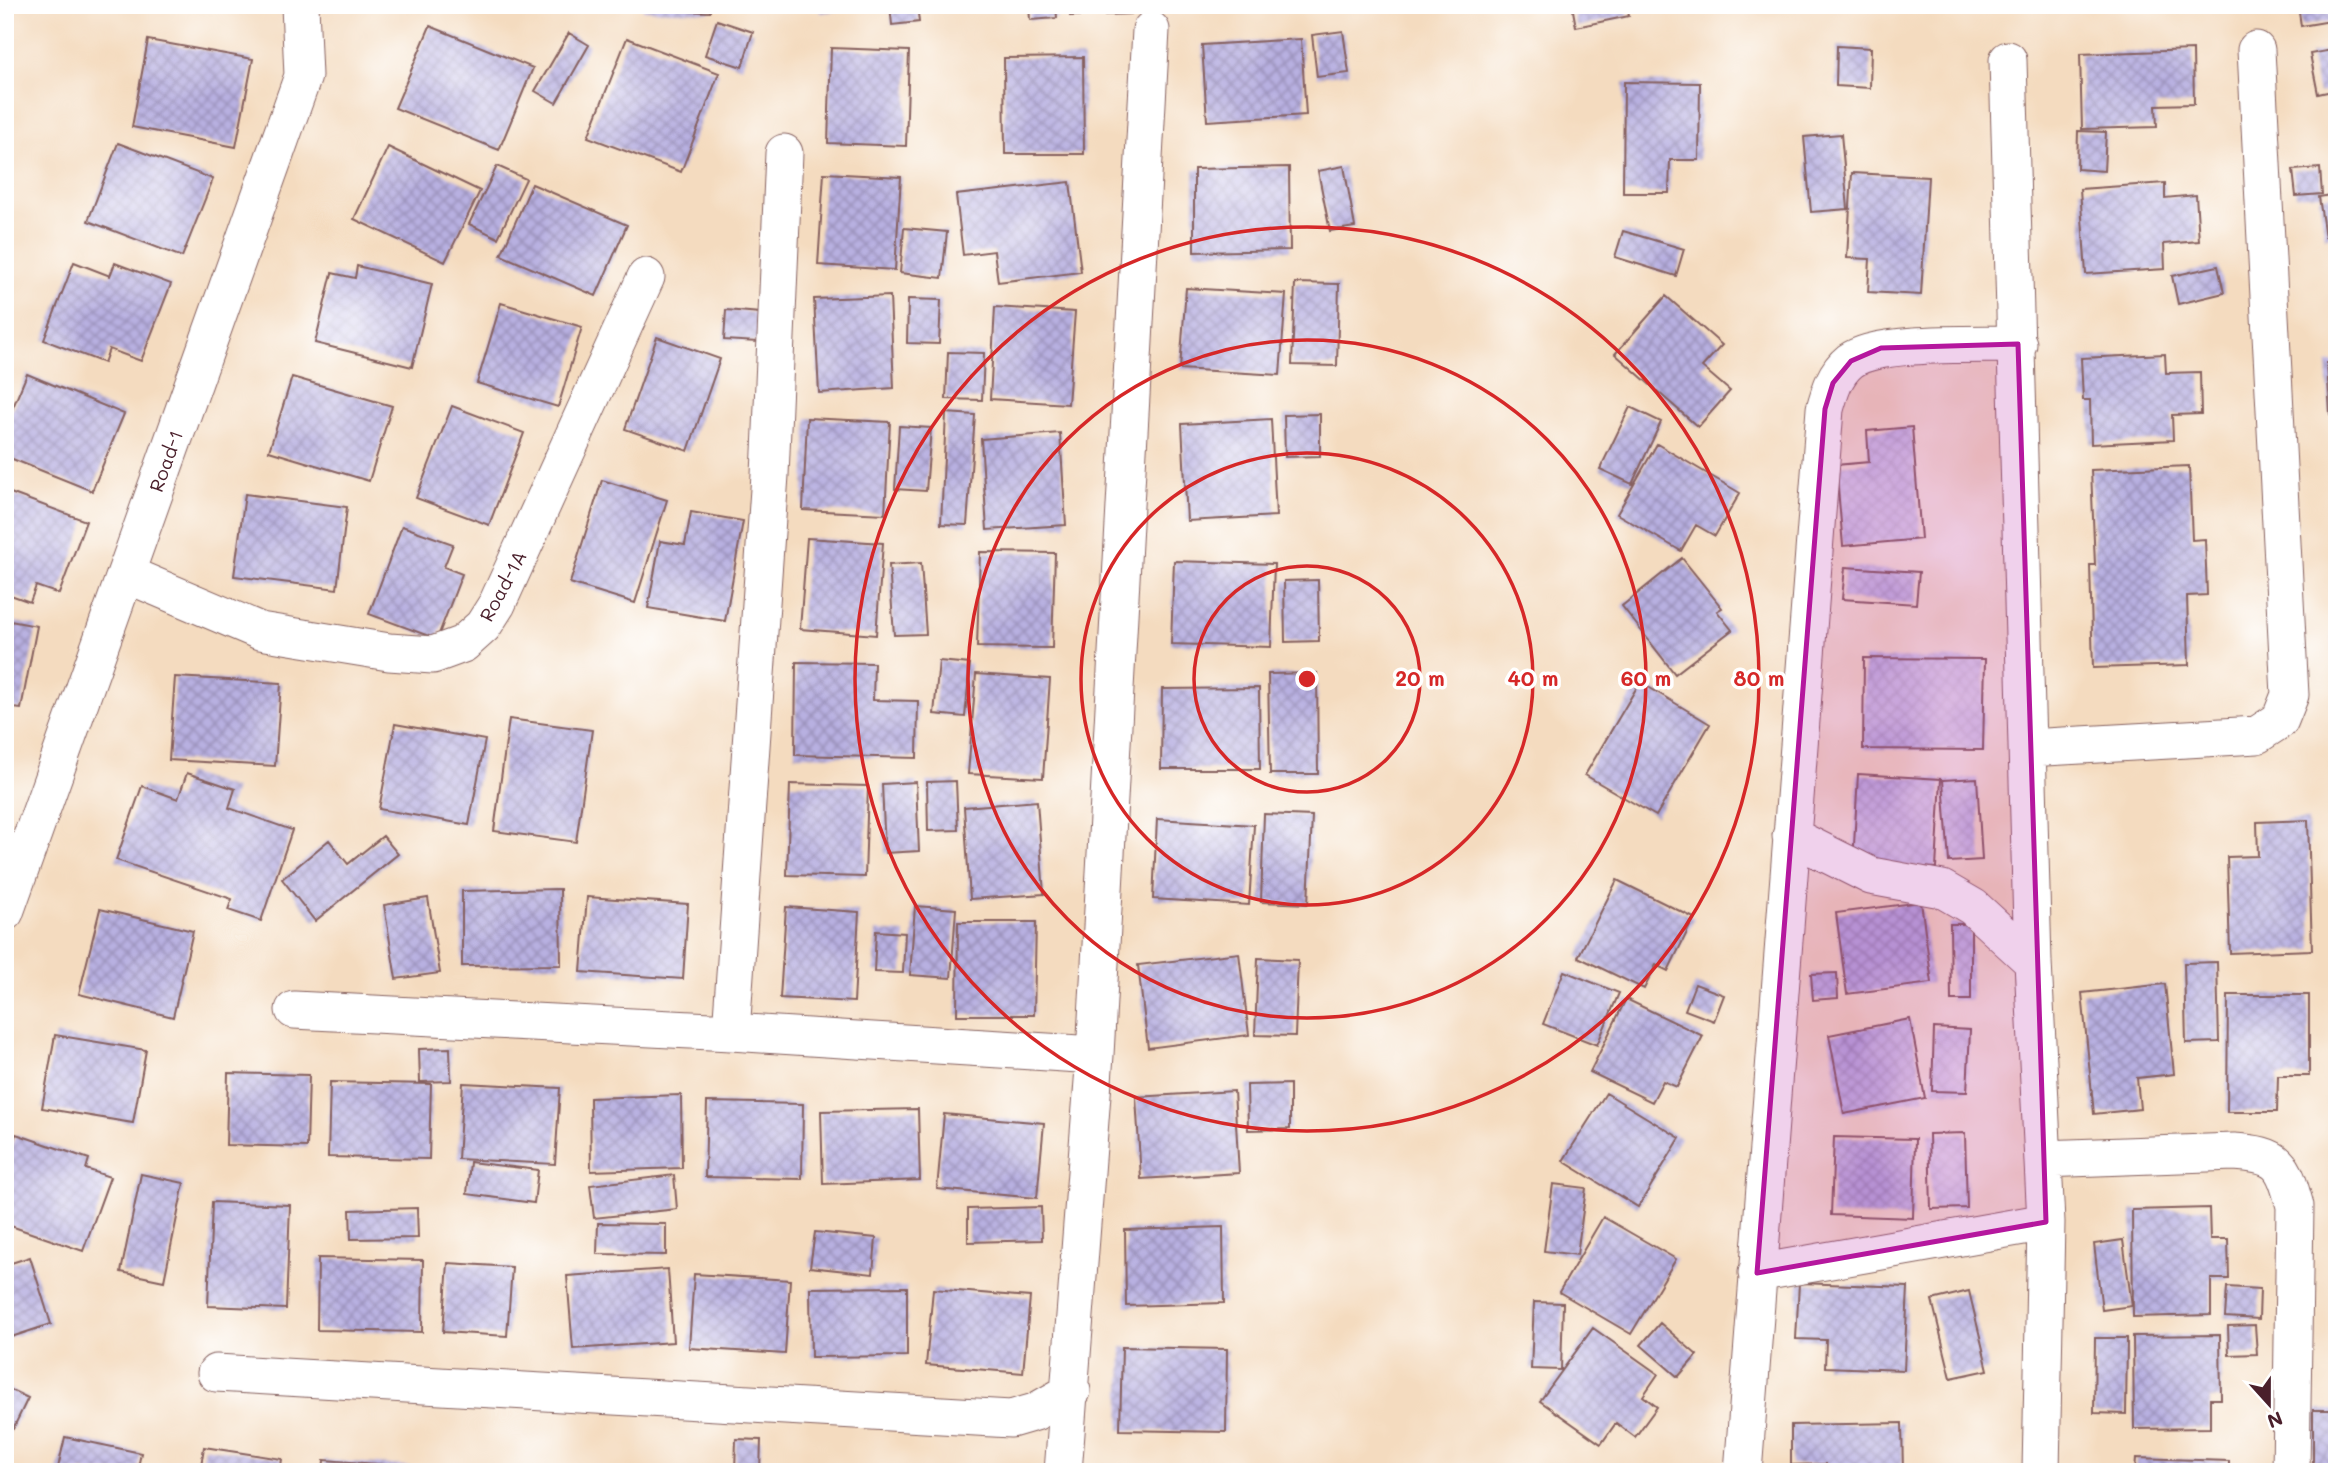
<svg xmlns="http://www.w3.org/2000/svg" width="2342" height="1477" viewBox="0 0 2342 1477" font-family="Mali,sans-serif">
<style>
.building{fill:url(#building-cross-hatch)}
.lines{fill:none;stroke-linecap:round;stroke-linejoin:round}
.street-casing{stroke:#86615f;stroke-width:39}
.street{stroke:#fff;stroke-width:37}
.marked{fill:#b5179e;fill-opacity:0.2;stroke:#b5179e;stroke-width:5;stroke-linejoin:round}
.ring{fill:none;stroke:#d62828;stroke-width:3.5}
.labels{text-anchor:middle;stroke-width:7;stroke-linejoin:round;paint-order:stroke}
.street-label{font-size:19px;fill:#4a1f2b;stroke:#fff}
.centre{fill:#d62828;stroke:#fff;stroke-width:3.5}
.ring-label{font-size:21px;text-anchor:middle;font-weight:bold;fill:#d62828;stroke:#fff;stroke-width:7;stroke-linejoin:round;paint-order:stroke}
</style>
<defs>
<pattern id="building-cross-hatch" width="8" height="8" patternUnits="userSpaceOnUse" patternTransform="scale(1.75)"><rect width="8" height="8" fill="#b8b0e1"/><path d="M0 0l8 8M0 8l8-8" fill="none" stroke="#988fb7"/></pattern>
</defs>
<rect width="100%" height="100%" fill="#fff"/>
<filter id="ink" filterUnits="userSpaceOnUse"><feTurbulence type="fractalNoise" baseFrequency=".0143" numOctaves="2"/><feDisplacementMap in="SourceGraphic" scale="14" xChannelSelector="R" yChannelSelector="G"/><feConvolveMatrix kernelMatrix="1 2 1 2 8 2 1 2 1" color-interpolation-filters="sRGB"/></filter>
<filter id="wash" filterUnits="userSpaceOnUse"><feTurbulence type="fractalNoise" baseFrequency=".00686" numOctaves="4" result="noise"/><feDisplacementMap in="SourceGraphic" scale="28" xChannelSelector="R" yChannelSelector="G"/><feGaussianBlur stdDeviation="1.57" result="paint"/><feColorMatrix in="noise" values="0 0 0 0 0 0 0 0 0 0 0 0 0 0 0 0 0 1.4 0 .05"/><feComposite in="paint" operator="in"/></filter>
<g filter="url(#wash)">
<rect width="100%" height="100%" fill="#f4dbbf"/>
<g id="blocks">
<path class="building" d="M643 5H710V12L643 10Z
M819 5H849V9L820 13Z
M890 5H917L919 22 892 25Z
M1029 5H1056L1057 18 1030 20Z
M1069 5H1131V14L1070 16Z
M1572 5H1627L1629 16 1576 27Z
M2298 5H2337V20L2301 26Z
M717 20 753 32 742 67 705 55Z
M430 26 533 68 499 150 395 108Z
M1343 31 1349 73 1317 77 1312 35Z
M569 33 589 45 556 103 535 91Z
M627 38 719 73 681 172 588 137Z
M1301 39 1306 115 1207 121 1202 45Z
M148 40 253 59 236 147 132 127Z
M1837 46 1871 48 1870 88 1836 86Z
M831 48 909 51 906 146 828 143Z
M2337 49V90L2318 94 2310 54Z
M2193 50 2194 104 2156 105 2157 127 2082 129 2080 54Z
M1083 57 1084 154H1005L1004 58Z
M1624 82 1700 83 1699 160H1670L1669 193H1623Z
M2078 131 2106 132 2104 171 2077 169Z
M1841 134 1848 209 1811 212 1804 137Z
M118 143 213 179 182 257 88 221Z
M388 147 480 191 445 262 354 219Z
M497 166 526 179 498 238 469 224Z
M1344 166 1355 227 1330 231 1318 171Z
M1289 167 1290 250 1194 252V169Z
M2320 168 2322 194 2296 196 2293 170Z
M824 173 901 177 895 270 818 265Z
M1852 173 1928 177 1921 295 1868 292 1870 259 1847 258Z
M1070 182 1081 272 998 282 994 251 963 255 956 195Z
M2165 183V198L2196 195 2199 241 2164 244 2165 269 2086 274 2080 189Z
M532 184 627 225 596 296 501 255Z
M2337 194V235L2325 237 2319 197Z
M904 228 947 232 942 278 900 273Z
M1623 231 1684 249 1676 276 1615 257Z
M74 262 110 276 115 263 171 284 141 361 109 349 104 363 44 340Z
M357 266 432 284 412 367 315 343 332 273 355 278Z
M2218 266 2224 293 2178 304 2172 276Z
M1295 283 1339 284 1337 366 1292 365Z
M1186 288 1286 294 1280 375 1180 369Z
M890 296 894 388 819 393 814 299Z
M1666 296 1722 345 1702 367 1730 391 1698 427 1615 354Z
M908 299 941 300 939 344 907 343Z
M501 303 582 327 558 407 477 383Z
M995 307 1075 312 1068 404 990 399Z
M726 310 760 313 758 342 724 340Z
M657 337 720 359 688 451 625 429Z
M948 352 984 353 982 400 946 399Z
M2165 354 2166 373 2200 372 2201 414 2172 415 2173 440 2091 444 2090 400H2083L2081 358Z
M2327 363H2337V413L2330 414Z
M27 374 124 414 92 491 5 456V426Z
M292 377 392 406 369 481 269 451Z
M452 406 524 433 489 525 416 498Z
M1630 407 1661 422 1632 484 1600 469Z
M946 413 975 415 967 525 941 524Z
M1320 414V456L1285 457 1284 415Z
M807 418 890 422 885 514 803 510Z
M1271 419 1276 516 1187 521 1182 424Z
M899 426 931 428 926 491 895 489Z
M1912 427 1921 539 1843 546 1836 465 1869 462 1867 431Z
M1060 433 1066 525 987 530 981 439Z
M1657 444 1740 493 1715 536 1696 525 1681 551 1617 514Z
M2189 466 2192 540 2205 539 2207 595 2187 596 2189 665 2093 668 2090 565H2095L2091 470Z
M602 480 667 500 635 603 570 583Z
M5 491 86 521 59 594 36 586 30 602 5 593Z
M245 494 347 507 337 589 234 576Z
M691 512 743 521 725 621 648 608 660 541 685 545Z
M402 526 453 544 444 567 462 574 437 639 369 614Z
M807 538 883 543 876 635 800 629Z
M980 552 1055 553 1052 648 977 647Z
M1682 558 1722 608 1717 611 1732 630 1675 674 1622 606Z
M1174 561 1274 564 1271 647 1171 644Z
M921 563 926 634 894 635 889 565Z
M1845 567 1919 572 1916 604 1842 599Z
M1318 580 1319 641 1285 642 1284 581Z
M2332 613H2337V655L2333 656Z
M5 620 37 626 21 709 5 707Z
M1864 658 1985 659 1983 750 1863 749Z
M939 661 970 664 965 717 934 714Z
M796 662 874 663 873 700 918 701 917 758 795 755Z
M1317 673 1318 774H1270L1268 674Z
M976 674 1050 679 1043 778 968 774Z
M175 677 281 683 275 766 169 760Z
M1640 682 1710 724 1656 816 1585 775Z
M1259 688 1260 769H1161L1162 689Z
M509 719 592 730 576 842 494 831Z
M395 724 485 740 469 825 379 809Z
M187 773 235 789 229 808 292 830 261 921 228 910 232 899 116 860 142 786 178 799Z
M1858 774 1941 779 1936 868 1853 863Z
M1977 778 1982 860 1949 862 1943 780Z
M956 781 958 830 928 831 927 782Z
M916 782 919 851 885 853 882 784Z
M790 784 868 786 865 877 787 875Z
M1037 801 1044 894 970 899 964 807Z
M1264 814 1312 816 1308 904 1261 902Z
M1157 819 1254 825 1249 905 1153 899Z
M2308 820 2312 950 2230 953 2227 857 2258 856 2257 822Z
M383 836 398 854 315 921 282 879 329 840 348 864Z
M1617 880 1694 918 1668 971 1656 965 1644 989 1578 957Z
M560 889 561 965 462 966V891Z
M587 897 688 904 683 979 581 972Z
M428 898 440 973 396 979 384 905Z
M1921 902 1932 983 1847 994 1836 913Z
M915 906 956 909 951 978 910 975Z
M786 907 859 912 854 1002 780 998Z
M100 909 193 931 173 1017 79 994Z
M958 922H1036L1034 1015H957Z
M1950 924H1971V1000H1951Z
M876 931 905 933 903 973 874 972Z
M1239 953 1249 1035 1148 1048 1138 965Z
M1258 958 1298 960 1295 1036 1255 1035Z
M2217 962 2219 1042 2186 1043 2184 963Z
M1564 971 1619 993 1597 1045 1543 1024Z
M1837 973 1838 998 1813 1000 1811 974Z
M1695 984 1724 995 1714 1021 1685 1010Z
M2165 984 2174 1074 2137 1078 2140 1109 2094 1114 2082 993Z
M2228 995H2309V1076H2278L2277 1112H2227Z
M1626 999 1703 1036 1677 1087 1663 1081 1652 1102 1590 1072Z
M1910 1019 1925 1098 1844 1114 1829 1035Z
M1934 1028 1970 1030 1967 1092 1932 1091Z
M55 1035 146 1050 133 1123 42 1108Z
M450 1048 451 1081 420 1082 419 1049Z
M228 1073 309 1075 307 1147 226 1145Z
M330 1082 431 1084 429 1159 328 1157Z
M463 1083 560 1088 555 1164 458 1159Z
M1290 1084V1129L1248 1130 1247 1085Z
M1234 1091 1239 1173 1141 1179 1136 1097Z
M1606 1093 1680 1138 1638 1207 1563 1161Z
M681 1095 682 1168 591 1171 590 1098Z
M707 1102 803 1104 802 1179 705 1177Z
M918 1109 920 1180 823 1184 821 1111Z
M944 1114 1044 1123 1037 1198 937 1189Z
M1965 1133 1967 1208 1931 1209 1929 1134Z
M16 1134 89 1159 86 1169 110 1177 83 1251 5 1224V1163Z
M1834 1137 1915 1139 1913 1218 1831 1215Z
M470 1162 538 1170 534 1203 467 1194Z
M141 1174 184 1183 164 1281 121 1272Z
M674 1175 677 1209 594 1218 590 1185Z
M1553 1184 1586 1188 1577 1255 1544 1251Z
M212 1202 290 1205 286 1309 208 1306Z
M1041 1207 1042 1240 968 1242V1209Z
M417 1208 418 1238 351 1239 350 1210Z
M2209 1208 2210 1239H2228L2229 1279H2211V1315L2133 1317 2132 1210Z
M1603 1217 1676 1259 1631 1334 1559 1292Z
M598 1223 666 1224V1255L597 1254Z
M1223 1227 1224 1303 1126 1306 1125 1230Z
M815 1232 876 1238 873 1274 810 1267Z
M2123 1240 2132 1306 2102 1310 2094 1244Z
M30 1257 51 1324 5 1339V1265Z
M318 1258 423 1260 422 1332 317 1330Z
M448 1263 512 1267 507 1336 443 1332Z
M668 1269 673 1342 573 1349 567 1276Z
M694 1274 790 1280 785 1354 689 1348Z
M1799 1283 1908 1287 1904 1370 1825 1367 1826 1340 1796 1339Z
M907 1287V1356L811 1357 810 1288Z
M2227 1287 2260 1289 2259 1319 2225 1317Z
M933 1289 1030 1297 1023 1373 926 1365Z
M1969 1291 1988 1370 1951 1378 1932 1300Z
M1534 1302 1563 1303 1561 1370 1531 1369Z
M1660 1323 1697 1355 1678 1377 1641 1345Z
M2255 1325 2257 1354 2229 1355 2228 1326Z
M1593 1328 1658 1374 1643 1396 1657 1407 1635 1437 1616 1423 1601 1444 1540 1401Z
M2220 1335 2221 1399H2210V1428L2134 1429 2133 1336Z
M2095 1338H2127L2126 1414 2094 1413Z
M1122 1347 1227 1349 1226 1432 1120 1430Z
M5 1387 28 1398 13 1429 5 1426Z
M2313 1410H2337V1467H2313Z
M1902 1423 1903 1472H1826V1464L1791 1465V1425Z
M65 1437 141 1453 137 1472H57Z
M736 1439 761 1440 760 1472 735 1471Z
M204 1447 282 1459 280 1472H200Z
M2136 1458 2229 1461V1472H2135Z
M324 1460 416 1467 415 1472H323Z"/>
</g>
</g>
<g filter="url(#ink)">
<use href="#blocks" fill-opacity="0" stroke="#86615f" stroke-width="2"/>
<g class="lines">
<defs>
<path id="street" d="M2008 60 2033 962 2046 1222 2041 1472
M126 574 260 631 389 652 433 655 463 644 483 626 497 604 646 277
M2028 748 2257 735 2280 720 2290 695 2256 50
M1791 836 1871 876 1942 889 1973 907 2033 962
M5 912 303 76 300 5
M294 1010 731 1032 1095 1055
M731 1032 770 475 784 153
M2043 1159 2234 1152C2280 1155 2283 1163 2295 1206L2291 1472
M1757 1273 2046 1222
M216 1373 1011 1419 1035 1412 1072 1391
M1063 1472 1095 1055 1151 30
M1743 1472 1825 409C1830 391 1835 373 1850 361 1877 340 1981 345 2018 344"/>
</defs>
<use href="#street" class="street-casing"/>
<use href="#street" class="street"/>
</g>
</g>
<path class="marked" d="M2018 344 2046 1222 1757 1273 1825 409 1833 383 1851 361 1881 348Z"/>
<g class="ring">
<circle cx="1307" cy="679" r="113"/>
<circle cx="1307" cy="679" r="226"/>
<circle cx="1307" cy="679" r="339"/>
<circle cx="1307" cy="679" r="452"/>
</g>
<g class="labels">
<g class="street-label">
<text transform="translate(166 461) rotate(-70)" y="7">Road-1</text>
<text transform="translate(503 586) rotate(-62)" y="7">Road-1A</text>
</g>
</g>
<circle cx="1307" cy="679" r="10" class="centre"/>
<g class="ring-label">
<text x="1420" y="686">20 m</text>
<text x="1533" y="686">40 m</text>
<text x="1646" y="686">60 m</text>
<text x="1759" y="686">80 m</text>
</g>
<rect width="2342" height="1477" fill="none" stroke="#fff" stroke-width="28"/>
<g transform="translate(2269 1404) rotate(159)" stroke="#ffffff" stroke-width="5" paint-order="stroke">
<path d="M0-5L12 26L0 18L-12 26Z" fill="#4a1f2b"/>
<text y="-10" font-size="19" font-weight="bold" text-anchor="middle" fill="#4a1f2b">N</text>
</g>
</svg>
